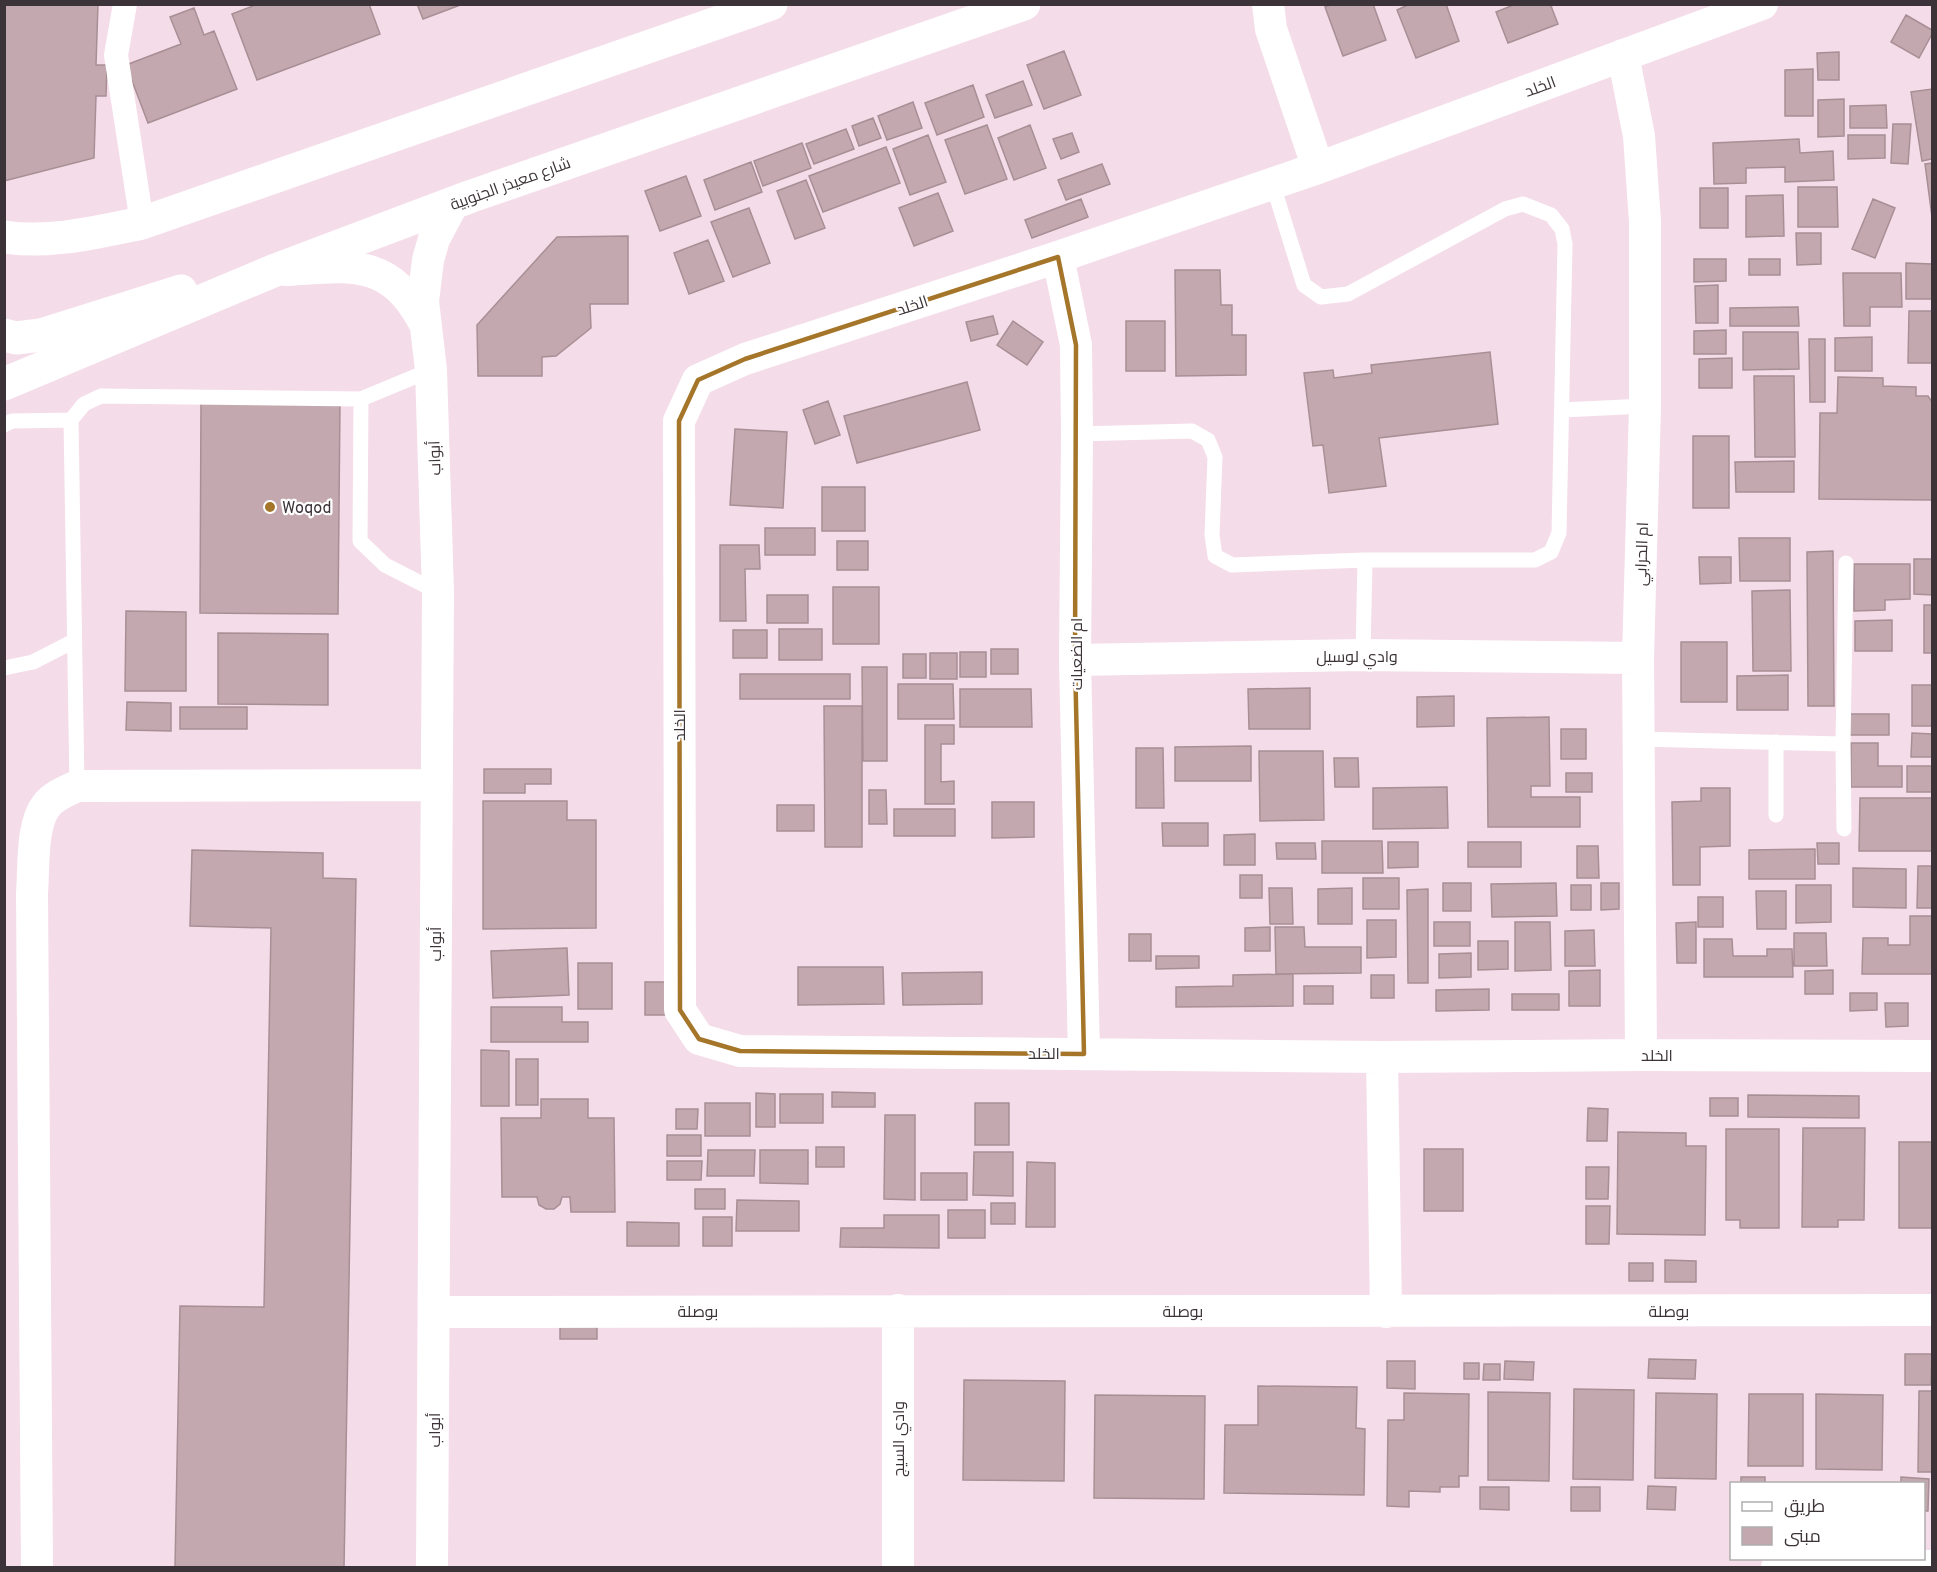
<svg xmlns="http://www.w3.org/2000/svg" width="1937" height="1572" viewBox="0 0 1937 1572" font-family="Overpass,Cairo,sans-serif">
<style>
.building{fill:#c3a9af;stroke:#a88f95;stroke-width:1.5}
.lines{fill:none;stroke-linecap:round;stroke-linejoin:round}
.service{stroke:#fff;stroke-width:15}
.pedestrian{stroke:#fff;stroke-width:24}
.minor{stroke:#fff;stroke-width:32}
.tertiary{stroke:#fff;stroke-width:33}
.marked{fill:none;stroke:#a57529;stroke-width:4.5;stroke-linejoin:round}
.poi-dot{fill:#a57529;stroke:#fff;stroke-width:2}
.labels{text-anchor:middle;stroke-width:4.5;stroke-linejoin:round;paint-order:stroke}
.street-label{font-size:16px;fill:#3c3338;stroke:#fff}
.poi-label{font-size:16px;fill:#3c3338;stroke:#fff;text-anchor:start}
</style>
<rect width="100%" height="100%" fill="#f5dce9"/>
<path class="building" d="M4 4H98L96 65H107L106 96H96L94 158 4 181Z
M258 4H369L380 34 257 80 232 14Z
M417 4H463L423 19Z
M1333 4H1373L1386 40 1343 56 1325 7Z
M1410 4H1446L1459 41 1416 58 1397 10Z
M1516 4H1556L1551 6 1558 24 1508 43 1496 12Z
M194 8 204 35 214 31 237 89 148 123 126 65 181 44 170 17Z
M1906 15 1932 30V34L1919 58 1891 42Z
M1064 51 1081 95 1044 109 1027 65Z
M1839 52V80H1818L1817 53Z
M1813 69V116H1785V70Z
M1023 81 1032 105 995 118 986 95Z
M973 85 984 117 937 135 925 103Z
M1932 89V159L1922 161 1911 92Z
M1844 99V136L1818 137V100Z
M913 102 922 128 887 140 878 116Z
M1886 105 1887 128H1850V106Z
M873 118 881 138 859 146 852 126Z
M1893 124H1911L1908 164 1891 163Z
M987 125 1007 179 965 194 945 140Z
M1030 125 1046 168 1014 180 998 138Z
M846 129 854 149 814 164 806 144Z
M1072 133 1079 152 1061 159 1053 139Z
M928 135 946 182 910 195 893 149Z
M1848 135H1885V158L1848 159Z
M1799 139 1800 153 1833 151 1834 180 1785 182V167L1746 168V183L1714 184 1713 143Z
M802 143 811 168 763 186 754 161Z
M886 147 900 183 823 212 809 176Z
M751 162 762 192 715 210 704 180Z
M1932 163V217L1925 164Z
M1102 164 1110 184 1066 200 1058 180Z
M686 176 701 216 660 231 645 191Z
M806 180 825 228 795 239 777 191Z
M1798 187H1837L1838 227H1798Z
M1700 188H1728V228H1700Z
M938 193 953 231 914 246 899 208Z
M1783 195 1784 236 1746 237V196Z
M1081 199 1088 217 1032 238 1025 220Z
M1873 199 1895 208 1875 258 1852 249Z
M749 208 770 263 733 277 711 222Z
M1796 233H1821V264L1797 265Z
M628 236V304H590L591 328 556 356 542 357V376H478L477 325 557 237Z
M708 240 724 281 689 294 674 253Z
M1694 259H1726V281L1694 282Z
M1749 259H1780V275H1749Z
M1906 263 1932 264V299H1906Z
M1175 270H1220L1221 305H1232V335H1246V375L1176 376Z
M1843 273H1901L1902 307H1870V326H1844Z
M1718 285V323H1696L1695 286Z
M1798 307 1799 326H1730V308Z
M1909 311H1932V363H1908Z
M993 316 998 334 971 341 966 322Z
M1013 321 1043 342 1027 365 997 345Z
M1126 321H1165V371H1126Z
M1726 330V354H1694V331Z
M1743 332H1798L1799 369 1743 370Z
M1872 337V371H1835V338Z
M1809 339H1825V402H1810Z
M1490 352 1498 424 1379 438 1386 486 1329 493 1323 445 1313 446 1304 373 1333 370 1334 378 1372 373 1371 365Z
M1732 358V388H1699V359Z
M1754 376H1794L1795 457H1755Z
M1838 377 1883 378V386L1916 387V396H1928L1932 402V500L1819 499 1820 413H1837Z
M967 382 980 430 857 463 844 416Z
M201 401 340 402 338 614 200 613Z
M828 401 840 435 815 444 803 410Z
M735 429 787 432 783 508 730 505Z
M1693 436H1729V508H1693Z
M1794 461V492H1736L1735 462Z
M822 487H865V531H822Z
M765 528H815V555H765Z
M1739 538H1790V581H1740Z
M837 541H868V570H837Z
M720 545H759L760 569H745L746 621H720Z
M1833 551 1834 706H1808L1807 552Z
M1699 557H1731V583L1700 584Z
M1914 559H1932V595L1914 594Z
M1854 564H1910V599L1885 600V610L1854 611Z
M833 587H879V644H833Z
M1790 590 1791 671H1753L1752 591Z
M767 595H808V623H767Z
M1924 605H1932V653H1924Z
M126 611 186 612V691H125Z
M1892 620V651H1855V621Z
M779 629H822V660H779Z
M733 630H767V658H733Z
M218 633 328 634V705L218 704Z
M1681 642H1727V702H1681Z
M991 649H1018V674H991Z
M960 652H986V677H960Z
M930 653H957V679H930Z
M903 654H926V678H903Z
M862 667H887V761H863Z
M740 674H850V699H740Z
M1788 675V710H1737V676Z
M898 684H953L954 719H898Z
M1912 685H1932V726H1912Z
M1310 688V729H1249L1248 689Z
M960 689H1031L1032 727H960Z
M1454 696V726L1417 727V697Z
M127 702 171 703V731L126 730Z
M824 706H862V847H825Z
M180 707H247V729H180Z
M1849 714H1889V735H1849Z
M1549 717 1550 786H1531V797H1580V827H1488L1487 718Z
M925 725H954V744H941V782L954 781V804H925Z
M1561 729H1586V759H1561Z
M1912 733 1932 734V757H1911Z
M1851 743H1878V766H1902V787H1851Z
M1251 746V781H1175V747Z
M1136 748H1163L1164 808H1136Z
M1259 751H1323L1324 820 1260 821Z
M1334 758H1358L1359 787H1335Z
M1907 766H1932V792H1907Z
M484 769H551V784H525V793H484Z
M1566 773H1592V792H1566Z
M1447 787 1448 828 1373 829V788Z
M1701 788H1730V846L1700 847V885H1673L1672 802 1701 801Z
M869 790H886L887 824H869Z
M1860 798H1932V851H1859Z
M483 801H567V820H596V928L483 929Z
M992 802H1034V837L992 838Z
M777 805H814V831H777Z
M894 809H955V836H894Z
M1162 823H1208V846H1163Z
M1255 834V865H1224V835Z
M1322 841H1382L1383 873H1322Z
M1388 842H1418V867L1388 868Z
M1468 842H1521V867H1468Z
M1276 843H1315L1316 859H1277Z
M1817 843H1839V864H1818Z
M1577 846H1598L1599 878H1577Z
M1815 849V879H1749V850Z
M192 850 323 853V878L356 879 344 1568H175L180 1306 264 1307 271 928 190 926Z
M1918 866H1932V908H1917Z
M1853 868 1906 869V908L1853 907Z
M1240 875H1262V898H1240Z
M1363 878H1399V909H1363Z
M1443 883H1471V911H1443Z
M1556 883 1557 916 1492 917 1491 884Z
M1601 883H1619V909L1601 910Z
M1571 885H1591V910H1571Z
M1796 885H1831V922L1796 923Z
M1269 888H1292L1293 924H1270Z
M1352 888V924H1318V889Z
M1428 889V983H1408L1407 890Z
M1756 891H1786V929H1757Z
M1698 897H1723V927H1698Z
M1910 916H1932V974H1862L1863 938H1888V945H1910Z
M1367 920H1396V957L1367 958Z
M1434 922H1470V946H1434Z
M1515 922H1550L1551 970 1515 971Z
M1696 922V963H1677L1676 923Z
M1270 927V951H1245V928Z
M1275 927H1304L1305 947H1361V973L1276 974Z
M1594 930 1595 966H1565V931Z
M1794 933H1826L1827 966H1794Z
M1129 934H1151V961H1129Z
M1704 939H1732L1733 956H1767V949H1792L1793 977H1704Z
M1478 941H1508V969L1478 970Z
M567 948 569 995 493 998 491 951Z
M1471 953V977L1439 978V954Z
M1156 956H1199V968L1156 969Z
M578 963H612V1009H578Z
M798 967H883L884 1004 798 1005Z
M1600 970V1006H1569V971Z
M1833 970V994H1805V971Z
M982 972V1004L903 1005 902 973Z
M1293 974V1006L1176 1007V987L1233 986V975Z
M1371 975H1394V998H1371Z
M645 982H665V1015H645Z
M1304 986H1333V1004H1304Z
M1489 989V1010L1436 1011V990Z
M1850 993H1877V1010L1850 1011Z
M1512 994H1559V1010H1512Z
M1885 1003H1908V1026L1886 1027Z
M491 1007H562V1022H588V1042H491Z
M481 1050 509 1051V1106H481Z
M516 1059H538V1105H516Z
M832 1092 875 1093V1107H832Z
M756 1093 775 1094V1127H756Z
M780 1094H823V1123H780Z
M1748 1095 1859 1096V1118L1748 1117Z
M1710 1098H1738V1116H1710Z
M541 1099H588V1118H614L615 1212H571L570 1197H562L560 1204 554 1209H546L539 1205 537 1197H502L501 1118H541Z
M705 1103H750V1136H705Z
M975 1103H1009V1145H975Z
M1588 1108 1608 1109 1607 1141H1587Z
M676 1109H698L697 1129H676Z
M885 1115H915V1200L884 1199Z
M1803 1128H1865L1864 1220H1838V1227H1802Z
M1726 1129H1779V1228H1740V1220H1726Z
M1618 1132 1686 1133V1146H1706L1705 1235 1617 1234Z
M667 1135H701V1156H667Z
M1899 1142H1932V1228H1899Z
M816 1147H844V1167H816Z
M1424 1149H1463V1211H1424Z
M708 1150H755L754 1176H707Z
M760 1150H808V1184L760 1183Z
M974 1152H1013V1196L973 1195Z
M667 1161H702L701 1180H667Z
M1027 1162 1055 1163V1227H1026Z
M1586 1167H1609L1608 1199H1586Z
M921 1173H967V1200H921Z
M695 1189H725V1209H695Z
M737 1200 799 1201V1231H736Z
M991 1203H1015V1224H991Z
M1586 1206H1610L1609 1244H1586Z
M948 1210H985V1238H948Z
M884 1215H939V1248L840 1247 841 1228H884Z
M703 1217H732V1246H703Z
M627 1222 679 1223V1246H627Z
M1665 1260 1696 1261V1282H1665Z
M1629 1263H1653V1281H1629Z
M560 1325H597V1339H560Z
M1905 1354H1932L1931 1385H1905Z
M1649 1359 1696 1360 1695 1379 1648 1378Z
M1387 1361H1415V1389L1387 1388Z
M1505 1361 1534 1362 1533 1380 1504 1379Z
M1464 1363H1479V1379H1464Z
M1484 1364H1500V1380H1483Z
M964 1380 1065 1381 1064 1481 963 1480Z
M1258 1386 1357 1387 1356 1428 1365 1429 1364 1495 1224 1493 1225 1425H1258Z
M1574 1389 1634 1390 1633 1480 1573 1479Z
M1919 1391H1932V1472H1918Z
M1488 1392 1550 1393 1549 1481 1488 1480Z
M1404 1393 1469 1394 1468 1476H1459V1487H1440V1492L1409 1491V1507L1387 1506 1388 1420H1404Z
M1656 1393 1717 1394 1716 1479 1655 1478Z
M1749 1394H1803V1466H1748Z
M1816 1394 1883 1395 1882 1470 1816 1469Z
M1095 1395 1205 1396 1204 1499 1094 1498Z
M1741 1477H1765V1484H1741Z
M1901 1477 1929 1479 1928 1511H1924V1484H1901Z
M1648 1486 1676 1487 1675 1510 1647 1509Z
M1480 1487H1509V1510L1480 1509Z
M1571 1487H1600V1511H1571Z"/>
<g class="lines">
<path class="service" d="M361 399 360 541 385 565 438 592
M1562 410 1645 406
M4 425 12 421 71 420
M1077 434 1192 431 1208 440 1215 457 1212 535 1215 556 1232 565 1365 560H1535L1551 552 1559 533 1565 244 1562 229 1551 215 1523 204 1505 209 1348 294 1321 297 1304 285 1272 182
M1363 655 1365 560
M4 668 33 662 74 641
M1639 739 1843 744 1844 829
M1843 744 1846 563
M77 786 71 420 84 404 101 396 361 399 431 370
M1776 815V742"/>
<path class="pedestrian" d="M125 4 116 55 142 223"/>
<path class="minor" d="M1268 4 1271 29 1318 168
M1762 4 1318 168 1058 257 745 359 698 380 679 421 680 1010 699 1039 740 1051 1382 1057 1641 1055 1932 1056
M1623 55 1639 136 1645 222V406L1638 658 1641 1055
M1058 257 1076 345 1077 434 1075 660 1084 1054
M286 270C350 266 389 257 424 322
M1075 660 1363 655 1638 658
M1382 1057 1386 1312
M898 1310V1568
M434 1312 1932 1310
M37 1568 32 893C34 870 31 825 46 806 53 796 67 791 77 786L436 785
M432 1568 438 592 431 370 423 301 428 260 434 239 453 203
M1777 1568 1932 1566"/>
<path class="tertiary" d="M4 237C51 244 97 232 142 223L771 4
M4 335 16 338 41 335 181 291
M4 384 273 271 469 197 1024 4"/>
</g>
<path class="marked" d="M1058 257 1076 345 1075 660 1084 1054 740 1051 699 1039 680 1010 679 421 698 380 745 359Z"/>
<circle class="poi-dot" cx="270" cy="507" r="6"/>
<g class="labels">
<g class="street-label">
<text transform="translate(1540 86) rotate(-20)" y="6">الخلد</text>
<text transform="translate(510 183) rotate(-20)" y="6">شارع معيذر الجنوبية</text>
<text transform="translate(912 305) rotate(-18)" y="6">الخلد</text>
<text transform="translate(434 458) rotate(-92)" y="6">أبواب</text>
<text transform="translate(1641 554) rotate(-88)" y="6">ام الحرابي</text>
<text transform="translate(1076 654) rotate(-90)" y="6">ام الضعيات</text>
<text x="1357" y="662">وادي لوسيل</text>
<text transform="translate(679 725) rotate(-90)" y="6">الخلد</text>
<text transform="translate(435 944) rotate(-90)" y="6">أبواب</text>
<text x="1044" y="1059">الخلد</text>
<text x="1657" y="1061">الخلد</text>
<text x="698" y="1317">بوصلة</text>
<text x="1183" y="1317">بوصلة</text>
<text x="1669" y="1317">بوصلة</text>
<text transform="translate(434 1430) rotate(-90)" y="6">أبواب</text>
<text transform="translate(898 1439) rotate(-90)" y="6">وادي السيج</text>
</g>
<g class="poi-label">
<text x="282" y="513">Woqod</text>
</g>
</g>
<rect width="1937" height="1572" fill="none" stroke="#3c3338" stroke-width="12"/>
<rect x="1730" y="1482" width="195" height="78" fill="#ffffff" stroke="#b1adaf" stroke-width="1.5"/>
<rect x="1742" y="1502" width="30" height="9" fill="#ffffff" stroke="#b1adaf" stroke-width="1.5"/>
<text x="1784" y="1512" font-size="18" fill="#3c3338">طريق</text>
<rect x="1742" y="1527" width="30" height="18" fill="#c3a9af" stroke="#b1adaf" stroke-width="1.5"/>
<text x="1784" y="1542" font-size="18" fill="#3c3338">مبنى</text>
</svg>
